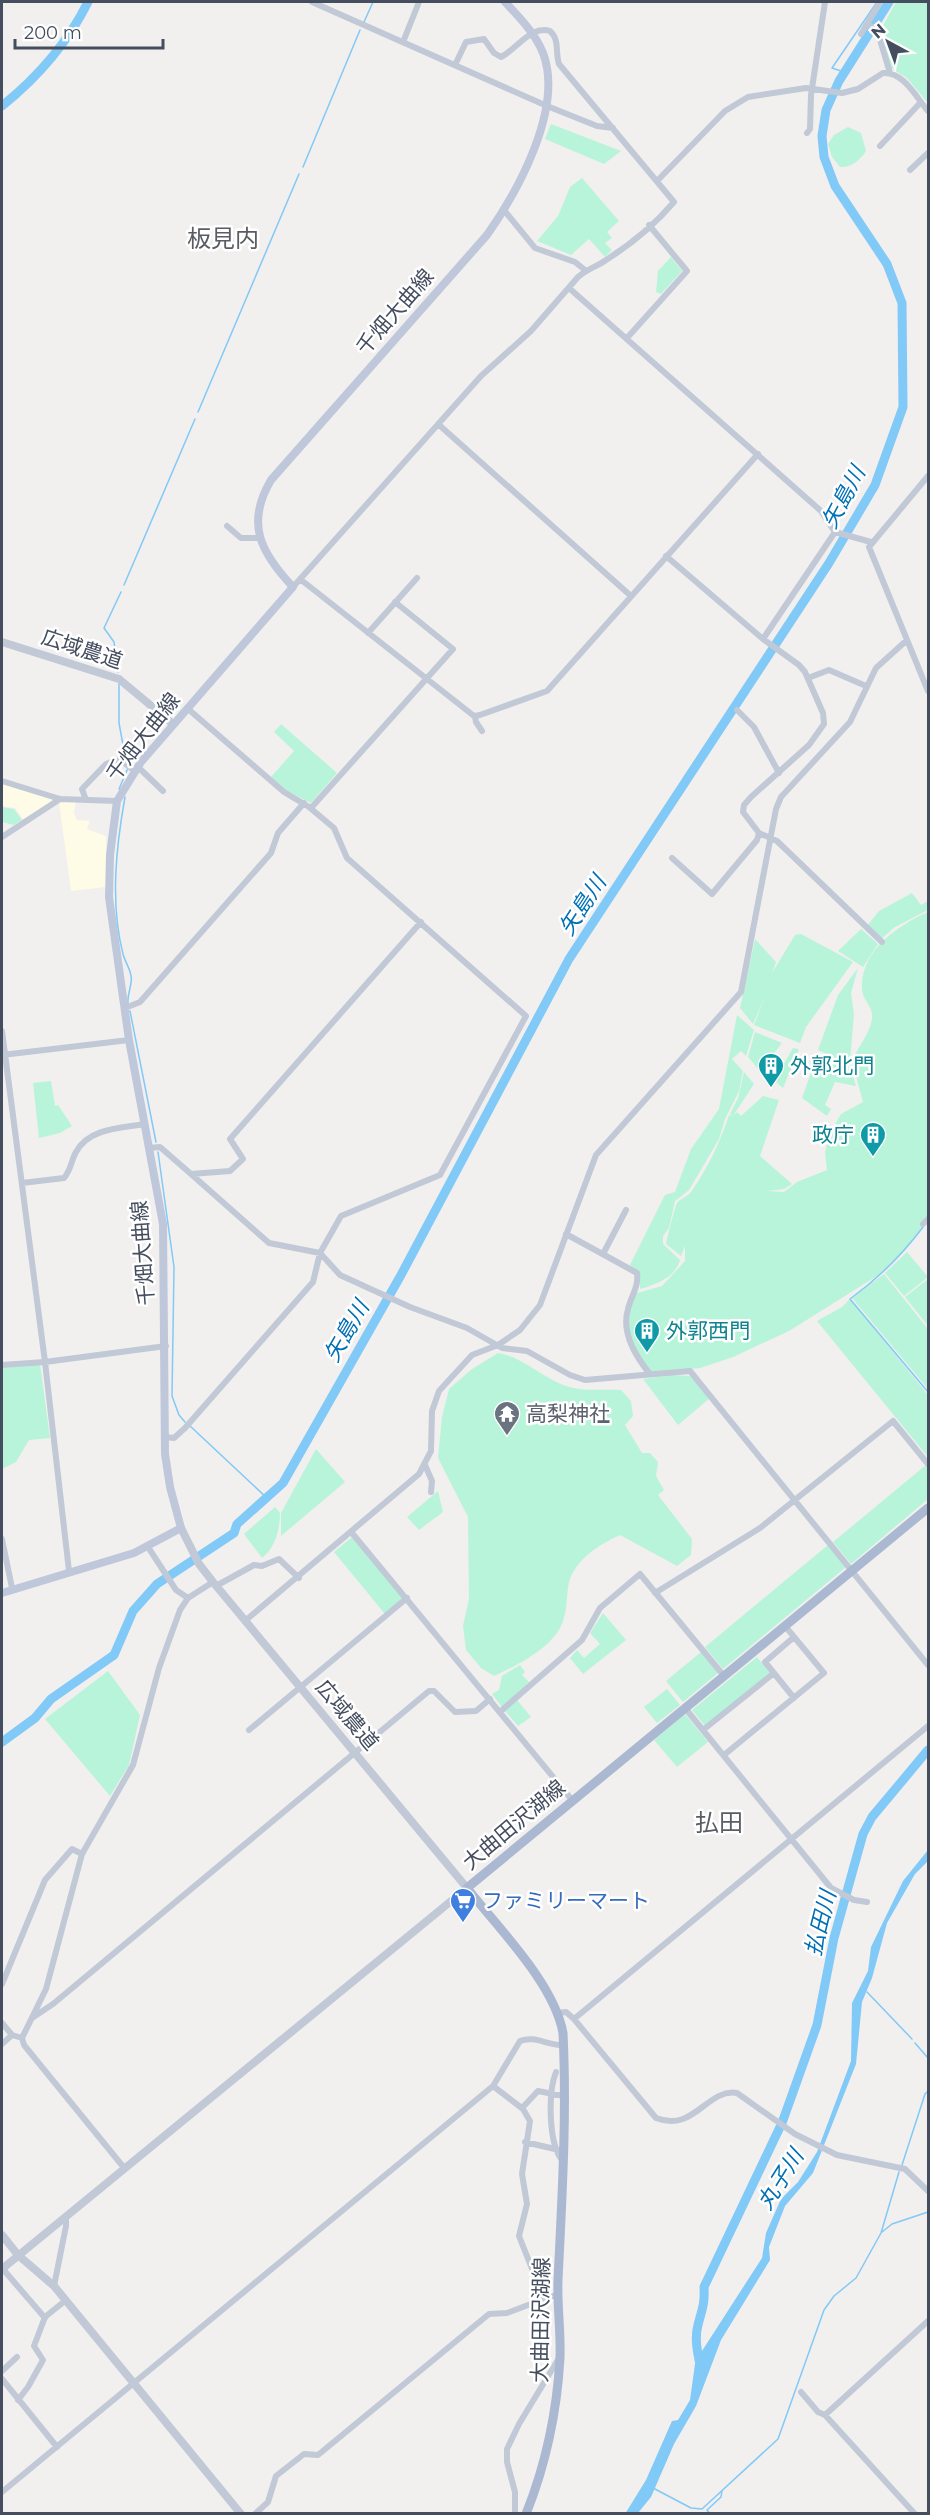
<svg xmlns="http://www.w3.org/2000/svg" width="930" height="2515" viewBox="0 0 930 2515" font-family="Montserrat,'Noto Sans JP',sans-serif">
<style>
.commercial{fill:#fefbe7}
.green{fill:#b8f4da}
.water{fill:#81c9f6}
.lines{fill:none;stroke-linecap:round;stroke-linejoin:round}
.stream{stroke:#81c9f6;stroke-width:1.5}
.river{stroke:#81c9f6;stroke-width:9}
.minor{stroke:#c1c8d6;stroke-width:6}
.tertiary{stroke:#c1c8d6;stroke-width:8}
.secondary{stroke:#bfc7da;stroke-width:8}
.primary{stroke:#abb8d1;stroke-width:9}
.labels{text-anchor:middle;stroke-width:5;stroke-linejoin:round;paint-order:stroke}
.street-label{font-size:21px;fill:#454e5f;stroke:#fff}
.culture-label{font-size:21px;fill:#0d838f;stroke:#fff;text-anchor:start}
.worship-label{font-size:21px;fill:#5b616d;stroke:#fff;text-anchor:start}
.shop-label{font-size:21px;fill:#366cbe;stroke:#fff;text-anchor:start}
.water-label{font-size:22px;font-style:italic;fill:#0070b6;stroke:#fff}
.quarter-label{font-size:24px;fill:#5b5d65;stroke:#fff}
</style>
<rect width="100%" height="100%" fill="#f2efef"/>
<path class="commercial" d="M2 784 54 799 53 801 23 819 15 808 2 806Z
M76 801 74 813 77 820 90 821 87 829 106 836V887L71 891 59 802Z"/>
<path class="green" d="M896 2H928V103L907 78 891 68 880 31Z
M551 124 621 151 604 164 545 139Z
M848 127 861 133 866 151C860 160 851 168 840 167L832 157 828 144 834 135Z
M582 178 619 221 607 232 612 238 605 243 612 250 605 257 589 239 571 255 537 241 558 216 570 187Z
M671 257 682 271 661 294 656 292 658 271Z
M281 724 337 773 311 803 287 791 271 777 294 751 274 732Z
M2 807 14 809 22 820 14 825 2 822Z
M912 893 921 905 928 901V910L895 927 881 939 867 926 879 911Z
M928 912V1219L909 1245 880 1274 789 1331 733 1357 700 1368 650 1374C631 1344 622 1329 634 1294L662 1286 685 1261V1246L681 1256 666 1244C666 1242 675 1206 677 1203 680 1199 687 1197 691 1192 707 1169 720 1143 729 1115L733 1117 730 1114 738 1098 744 1072 754 1084 733 1116 737 1112 741 1116 763 1096 779 1100 760 1156 792 1184 784 1189 768 1191 784 1192 797 1182 827 1170 825 1153 829 1135 841 1114 863 1102 852 1061C858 1047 870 1033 872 1019 874 1007 862 1000 862 989 860 950 899 925 928 912Z
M861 929 878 944 863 967 838 951Z
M801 934 853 962 806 1027 800 1043 754 1025 765 997 753 1024 740 1008 755 939 776 962 772 973 795 935Z
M858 968 851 993 854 1014 850 1060 844 1062 818 1050 838 995Z
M737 1015 754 1030 746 1056 741 1051 732 1059 743 1071 739 1091 725 1119 719 1139 689 1190 675 1201 669 1228 663 1236V1244L680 1260C676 1277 655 1285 640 1289V1273L630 1265 665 1195 675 1192 691 1149 719 1109Z
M755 1032 782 1043 760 1071 748 1057Z
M793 1048 799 1049 783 1088 776 1082 777 1076Z
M817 1056 850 1067 856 1086 835 1082 825 1105 831 1109 827 1116 802 1098Z
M51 1081 55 1106 58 1105 72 1126 60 1133 39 1138 33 1083Z
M907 1252 928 1277 904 1296 885 1273Z
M884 1274 928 1329V1389L852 1298Z
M928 1279V1326L905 1297Z
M850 1299 928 1395V1457L817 1321 842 1307Z
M498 1353C525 1357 547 1383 574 1388 587 1391 607 1389 621 1390L631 1401 633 1416 625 1425 642 1453H650L658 1462 656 1476 664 1490 658 1495 692 1539 691 1555 677 1566 620 1535C598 1545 571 1562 568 1588 566 1603 567 1614 560 1628 548 1650 516 1666 494 1676L481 1668 466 1650 463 1626 469 1599 468 1517 438 1458 442 1417 449 1389 472 1369Z
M40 1364 50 1438 29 1440 16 1462 2 1469V1368Z
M672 1375 690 1376 710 1398 678 1425 643 1379Z
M316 1449 345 1482 281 1536V1513Z
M926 1465 928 1468V1499L851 1564 833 1542Z
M438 1491 443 1512 419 1530 407 1517Z
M275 1507 280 1513C280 1530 275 1548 262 1558L244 1534Z
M352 1537 404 1598 385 1614 334 1552Z
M828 1545 846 1567 723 1669 705 1647Z
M603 1613 626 1640 583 1674 570 1658 577 1650 584 1658 600 1644 590 1633Z
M701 1652 718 1673 683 1702 666 1681Z
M757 1657 770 1673 705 1726 692 1710Z
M520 1665 525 1672 522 1675 529 1682 502 1707 492 1694 499 1690 502 1676Z
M108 1671 140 1715 129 1765 110 1796 45 1719Z
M667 1689 680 1705 657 1723 644 1707Z
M517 1700 531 1717 518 1726 505 1711Z
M685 1714 708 1742 677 1767 654 1740Z"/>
<path class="water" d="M928 1850V1861L915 1874 887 1923 872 1978 862 2002 856 2064 813 2173 785 2206 769 2247 770 2260 721 2340 696 2406 674 2444 651 2497 638 2513 625 2514 646 2480 672 2421 678 2420 690 2400 695 2364 702 2351 762 2258 766 2233 781 2199 798 2182 817 2152 851 2061 852 2003 868 1971 871 1947 903 1881Z"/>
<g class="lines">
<path class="stream" d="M364 22 373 2
M844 72 832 68 877 2
M303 167 360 30
M198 412 299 174
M124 585 195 419
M118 672 114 642 104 628 121 592
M119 684V723L126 761
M119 789 128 768
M125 797C116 847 110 904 123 954 125 962 130 968 131 976 133 984 127 993 128 1003
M130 1011 156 1142
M158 1152 174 1267 172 1396 179 1415 185 1422
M923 1227C902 1255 879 1278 850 1299L928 1392
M189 1425 268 1499
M867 1992 912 2039
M915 2043 928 2058
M902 2165 925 2094 928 2091
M882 2232 892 2224 928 2212
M653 2488 691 2508 702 2509 778 2439 824 2310 834 2296 856 2278 881 2233 899 2172
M710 2514 707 2510 721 2497 722 2491"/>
<path class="river" d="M2 106C38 77 67 44 88 2
M2 1742 35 1718 51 1699 114 1655 133 1611 157 1584 234 1533 237 1524 283 1483 401 1275 569 959 829 563 875 485 903 407 902 303 887 264 835 186 824 157 822 136 826 110 839 81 889 2
M782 2123 817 2025 834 1938 863 1834 872 1817 928 1750
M701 2369C698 2355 694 2339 698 2325 702 2309 705 2304 704 2287L780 2127"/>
<path class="minor" d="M312 2 547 106 597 126 613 128
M867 24 877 30 890 73
M861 34 880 2
M403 42 419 2
M807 133 810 129 811 95 825 2
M880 146 921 102
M910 170 928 153
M657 181 725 111 748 97 806 88 842 93 858 89 883 73C903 71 916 97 928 111
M503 209 535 248 575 262 585 270
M569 288 821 511 835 532 871 542
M627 338 687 271 649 225
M438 424 631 596
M928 476 869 547 928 691
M227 526 241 538H260
M666 556 763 639 799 665 805 672 823 713 824 724 809 745 751 797 744 805 743 812 759 833 777 841 882 942
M300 579 474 716 480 715 547 691 758 454
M293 587 481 376 531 331 578 277C587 269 596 267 606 260 630 245 656 223 674 202L559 64C555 52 560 40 550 31 531 25 517 49 501 57L494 53 484 39 466 42 455 65
M368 633 417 578
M763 639 835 532
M808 678 829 670 866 686
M737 710 754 727 779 773
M475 716 476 722 482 731
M138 767 163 791
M2 781 60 799 117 801
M86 800 82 789 106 764 119 759 135 771
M311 808 453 649 395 602
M2 837 60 799
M672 858 712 894 757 840 759 833
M125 1008 140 1002 271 853 278 833 304 803
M2 1031 45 1362 166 1346
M2 1055 129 1040
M149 1148 160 1147 191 1174 230 1171 243 1159 230 1139 421 922
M191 1174 269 1243 320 1253 340 1275 410 1307 467 1328 502 1348 527 1351 570 1375 585 1380 690 1371 928 1665
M22 1183 64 1178C71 1170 71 1161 76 1152 89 1128 121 1128 145 1124
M923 1224 928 1219
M566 1234 637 1273C639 1287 631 1296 628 1309 621 1332 636 1357 650 1374
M603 1254 626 1210
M2 1365 45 1362 69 1571
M165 1437 174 1438 185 1428 313 1282 320 1253 341 1216 440 1175 526 1016 347 858 334 828 309 807 284 792 187 708
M425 1465 432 1481 431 1492
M352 1533 572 1800
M2 1539 12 1588
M148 1547 176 1590 188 1598
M216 1586 254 1565 262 1566 279 1559 299 1578
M655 1593 760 1528 893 1421 928 1464
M246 1620 419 1474 431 1451 432 1411 439 1391 472 1355 498 1345 520 1330 540 1305 596 1155 741 992 776 809 781 797 850 722 876 668 907 640
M794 1637 765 1662 794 1698
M685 1708 831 1888 854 1900 867 1902
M501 1711 582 1640 600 1608 640 1574 724 1676
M249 1730 407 1598
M703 1730 774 1673
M724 1755 824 1673 785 1626
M2 1984 45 1880 72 1849 82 1854
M558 2013 566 2012 574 2019 656 2118C694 2133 707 2088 737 2093L795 2134 837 2155 905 2169 928 2191
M32 2018 53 2004 429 1691H434L455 1712 476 1711 490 1699
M574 2019 928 1726
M2 2023 12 2035
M2 2044 12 2035 22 2038
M556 2072C548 2092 548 2145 563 2161
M493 2086 523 2109 530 2121 522 2174 527 2204 519 2236 544 2299 559 2294
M522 2108 538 2091 564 2096
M525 2142 559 2150
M125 2169 24 2045 22 2038 46 1989 82 1854 133 1765 159 1668 180 1610 188 1598 213 1582
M2 2268 45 2318
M54 2286 66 2226V2218
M2 2371 17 2357
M2 2379 57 2447
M801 2392 818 2412 825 2415 915 2514
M18 2400 28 2387 43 2360 34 2346 45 2317 66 2300
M825 2415 928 2321
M2 2492 493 2086 520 2041C535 2035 548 2046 564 2045
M255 2514 268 2502 276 2476 304 2454 318 2455 489 2314 507 2313 544 2299
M515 2514V2492L507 2462V2449L519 2424 559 2358"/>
<path class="tertiary" d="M2 642 119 679 173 724
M2 2235 18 2255 54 2286 241 2514
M2 2269 467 1888 213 1582 199 1564 181 1528"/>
<path class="secondary" d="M2 1593 134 1553 181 1528 170 1487 165 1454 163 1224 129 1040 109 897 110 855 117 801 141 762 293 587C261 553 245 524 271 480L487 235C518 191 564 108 543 53 535 33 519 17 505 2"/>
<path class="primary" d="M526 2514C546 2464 557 2411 560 2358 561 2332 557 2306 558 2280 562 2198 567 2115 563 2033 554 1983 498 1928 467 1888L928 1508"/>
</g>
<defs>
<symbol id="building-pin" viewBox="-11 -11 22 30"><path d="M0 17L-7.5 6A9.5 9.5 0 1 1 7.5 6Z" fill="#0f9aa8" stroke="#fff"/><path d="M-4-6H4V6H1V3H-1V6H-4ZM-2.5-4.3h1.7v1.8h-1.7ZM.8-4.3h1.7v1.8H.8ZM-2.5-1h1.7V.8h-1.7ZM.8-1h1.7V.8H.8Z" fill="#fff"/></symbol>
<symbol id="temple-pin" viewBox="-11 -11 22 30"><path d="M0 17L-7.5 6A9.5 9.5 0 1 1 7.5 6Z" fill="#6b7280" stroke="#fff"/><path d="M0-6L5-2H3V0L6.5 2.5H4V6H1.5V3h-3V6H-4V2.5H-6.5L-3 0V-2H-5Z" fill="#fff"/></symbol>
<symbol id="supermarket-pin" viewBox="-11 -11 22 30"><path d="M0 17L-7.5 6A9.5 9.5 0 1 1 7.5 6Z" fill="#3f7fe0" stroke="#fff"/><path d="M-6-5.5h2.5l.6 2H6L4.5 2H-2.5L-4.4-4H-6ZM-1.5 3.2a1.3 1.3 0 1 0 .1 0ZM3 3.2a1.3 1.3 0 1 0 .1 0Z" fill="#fff"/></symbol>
</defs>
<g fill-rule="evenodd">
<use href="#building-pin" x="756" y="1051" width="30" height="40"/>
<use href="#building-pin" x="858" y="1120" width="30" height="40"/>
<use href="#building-pin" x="632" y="1316" width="30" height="40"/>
<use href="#temple-pin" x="492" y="1399" width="30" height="40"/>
<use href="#supermarket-pin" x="448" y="1886" width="30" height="40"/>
</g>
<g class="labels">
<g class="street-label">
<text transform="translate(395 312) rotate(-49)" y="7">千畑大曲線</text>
<text transform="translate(82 649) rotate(18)" y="7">広域農道</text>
<text transform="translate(143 737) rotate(-52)" y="7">千畑大曲線</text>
<text transform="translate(143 1253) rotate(-94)" y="7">千畑大曲線</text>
<text transform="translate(347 1715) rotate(50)" y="7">広域農道</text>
<text transform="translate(514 1825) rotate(-40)" y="7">大曲田沢湖線</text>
<text transform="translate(541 2320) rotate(-89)" y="7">大曲田沢湖線</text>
</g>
<g class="culture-label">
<text x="790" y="1073">外郭北門</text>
<text x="854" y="1142" text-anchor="end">政庁</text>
<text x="666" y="1338">外郭西門</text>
</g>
<g class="worship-label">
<text x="526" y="1421">高梨神社</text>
</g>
<g class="shop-label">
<text x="482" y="1908">ファミリーマート</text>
</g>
<g class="water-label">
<text transform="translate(843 497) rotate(-62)" y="8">矢島川</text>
<text transform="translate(582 905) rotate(-57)" y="8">矢島川</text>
<text transform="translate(346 1331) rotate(-60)" y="8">矢島川</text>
<text transform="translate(820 1923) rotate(-76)" y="8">払田川</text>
<text transform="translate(780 2179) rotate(-58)" y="8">丸子川</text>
</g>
<g class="quarter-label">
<text x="223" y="247">板見内</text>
<text x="719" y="1831">払田</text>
</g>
</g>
<rect width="930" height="2515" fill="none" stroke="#454e5f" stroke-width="6"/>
<g transform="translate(888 42) rotate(319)" stroke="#ffffff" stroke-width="4.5" paint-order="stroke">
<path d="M0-4.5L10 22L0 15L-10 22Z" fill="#454e5f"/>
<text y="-9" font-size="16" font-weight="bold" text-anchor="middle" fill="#454e5f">N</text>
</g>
<path d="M15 39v9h148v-9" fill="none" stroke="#454e5f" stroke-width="3"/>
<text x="24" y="39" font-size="18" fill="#454e5f" stroke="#ffffff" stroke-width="4.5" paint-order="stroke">200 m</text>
</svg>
